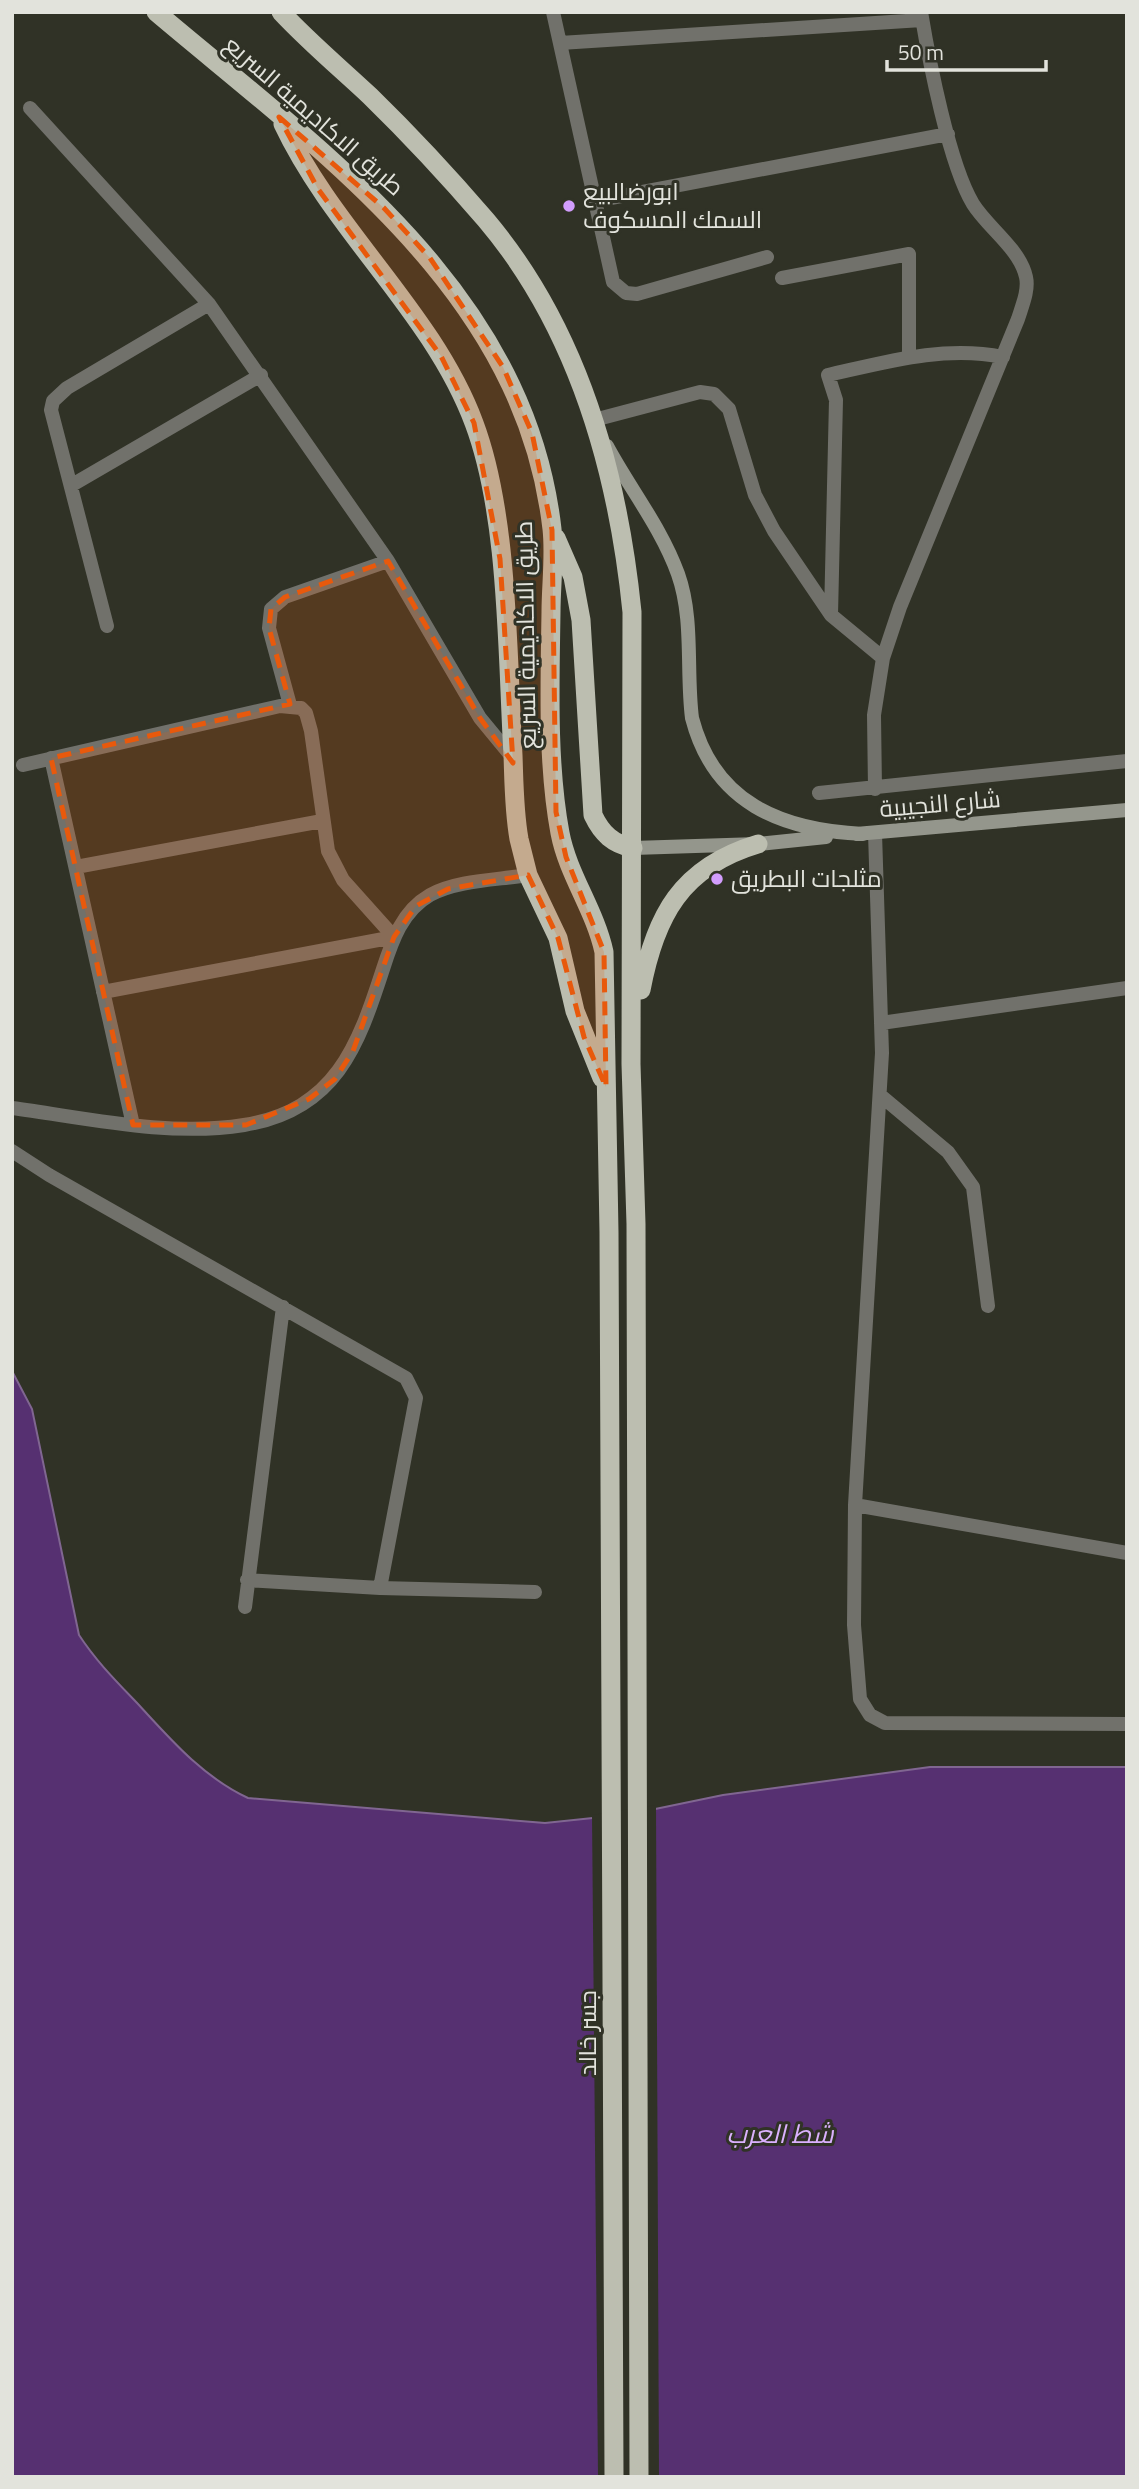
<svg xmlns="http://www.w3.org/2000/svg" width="1139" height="2489" viewBox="0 0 1139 2489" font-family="'Titillium Web',Cairo,sans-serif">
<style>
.water{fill:#563071;stroke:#806691;stroke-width:2}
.pier{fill:#303226}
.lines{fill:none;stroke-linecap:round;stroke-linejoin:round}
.minor{stroke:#71716b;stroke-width:14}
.secondary{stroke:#94968c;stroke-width:14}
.trunk{stroke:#bcbeb0;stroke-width:19}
.marked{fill:#e8590c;fill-opacity:0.2;stroke:#e8590c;stroke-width:5;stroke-dasharray:14 9;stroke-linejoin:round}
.poi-dot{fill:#d29dfd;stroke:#303226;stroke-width:2.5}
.labels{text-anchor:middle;stroke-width:6;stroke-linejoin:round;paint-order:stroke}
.street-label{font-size:24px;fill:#e2e3dc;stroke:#303226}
.poi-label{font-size:24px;fill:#e2e3dc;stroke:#303226;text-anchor:start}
.water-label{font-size:26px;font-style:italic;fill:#dbb1fe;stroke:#303226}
</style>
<rect width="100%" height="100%" fill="#303226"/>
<path class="water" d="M12 1371 32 1409 79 1635C96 1661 116 1681 138 1704 171 1740 203 1777 248 1798L545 1823 631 1814 723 1795 930 1767H1127V2477H12Z"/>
<path class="pier" d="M656 1805 659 2477H598L592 1815Z"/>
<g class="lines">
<path class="minor" d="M553 12 613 282 626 293 637 294 767 257
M560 43 922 20
M30 108 209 304 388 561 480 718 513 758
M595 201 948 134
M782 278 909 254V357
M594 420 700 392 714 394 729 409 755 495 774 531 831 615 883 658
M72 485 261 375
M831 615 836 400 828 375C886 362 944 345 1003 357
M107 626 51 410 53 401 67 388 209 304
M290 705 269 628 271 609 285 597 388 561
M51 758 133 1125
M23 765 280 706 301 708 306 713 311 731 328 851 343 880 394 937
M875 789 874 715 883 658 900 607 1018 319C1022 306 1029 290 1026 277 1020 249 988 228 973 204 949 164 929 60 921 12
M819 793 1127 761
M875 833 882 1053 855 1505 854 1625 860 1699 870 1715 885 1723 1127 1724
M76 867 322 821
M103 992 394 937
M881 1023 1127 988
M880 1095 948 1152 973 1187 988 1306
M12 1108C87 1118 169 1137 244 1125 336 1110 358 1046 383 969 392 941 402 911 430 895 457 880 498 880 528 875
M12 1151 49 1175 406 1378 416 1398 380 1588
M855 1505 1127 1553
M247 1580 380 1588 535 1592
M245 1607 283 1307"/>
<path class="secondary" d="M607 446C630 489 661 527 678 574 694 619 686 671 692 718 714 803 781 830 863 834
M856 834 1127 810
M633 848 758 844 826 837"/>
<path class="trunk" d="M156 12C325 155 525 292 552 529 555 556 551 585 551 612 550 683 547 763 560 833 568 875 595 910 604 952L609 1232 614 2477
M281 12C309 42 340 68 370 96 410 135 449 177 486 220 578 329 618 473 632 612L631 1064 636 1224 639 2477
M283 124C334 232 433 313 474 423 509 516 507 654 513 755 514 783 514 811 519 839L528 875 558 938 575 1011 602 1078
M556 538 573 577 581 620 593 815C602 834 613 844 633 848
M641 990C655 916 681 867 758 844"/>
</g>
<path class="marked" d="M279 117 384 208 430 258 503 367 532 433 552 530 556 812 566 857 604 952 606 1087 584 1037 558 938 528 875 448 889 416 906 394 937 353 1051 335 1079 309 1099 246 1125H133L51 758 290 704 269 628 271 609 285 597 388 561 480 718 513 763 500 559 474 423 441 356 318 189Z"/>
<g class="poi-dot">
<circle cx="569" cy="206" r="7"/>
<circle cx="717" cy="879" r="7"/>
</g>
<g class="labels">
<g class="street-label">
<text transform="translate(314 116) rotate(41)" y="8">طريق الاكاديمية السريع</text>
<text transform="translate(526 635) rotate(-91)" y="8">طريق الاكاديمية السريع</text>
<text transform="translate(940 804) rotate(-5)" y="8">شارع النجيبية</text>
<text transform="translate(588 2033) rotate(-90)" y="8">جسر خالد</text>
</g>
<g class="poi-label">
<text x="583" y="200">ابورضالبيع<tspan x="583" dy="28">السمك المسكوف</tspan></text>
<text x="731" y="887">مثلجات البطريق</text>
</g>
<g class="water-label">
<text x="780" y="2143">شط العرب</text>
</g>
</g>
<rect width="1139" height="2489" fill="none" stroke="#e2e3dc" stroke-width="28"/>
<path d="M887 60v10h159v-10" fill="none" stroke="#e2e3dc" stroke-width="3.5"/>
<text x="898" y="60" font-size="21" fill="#e2e3dc" stroke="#303226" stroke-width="5" paint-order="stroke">50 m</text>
</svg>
